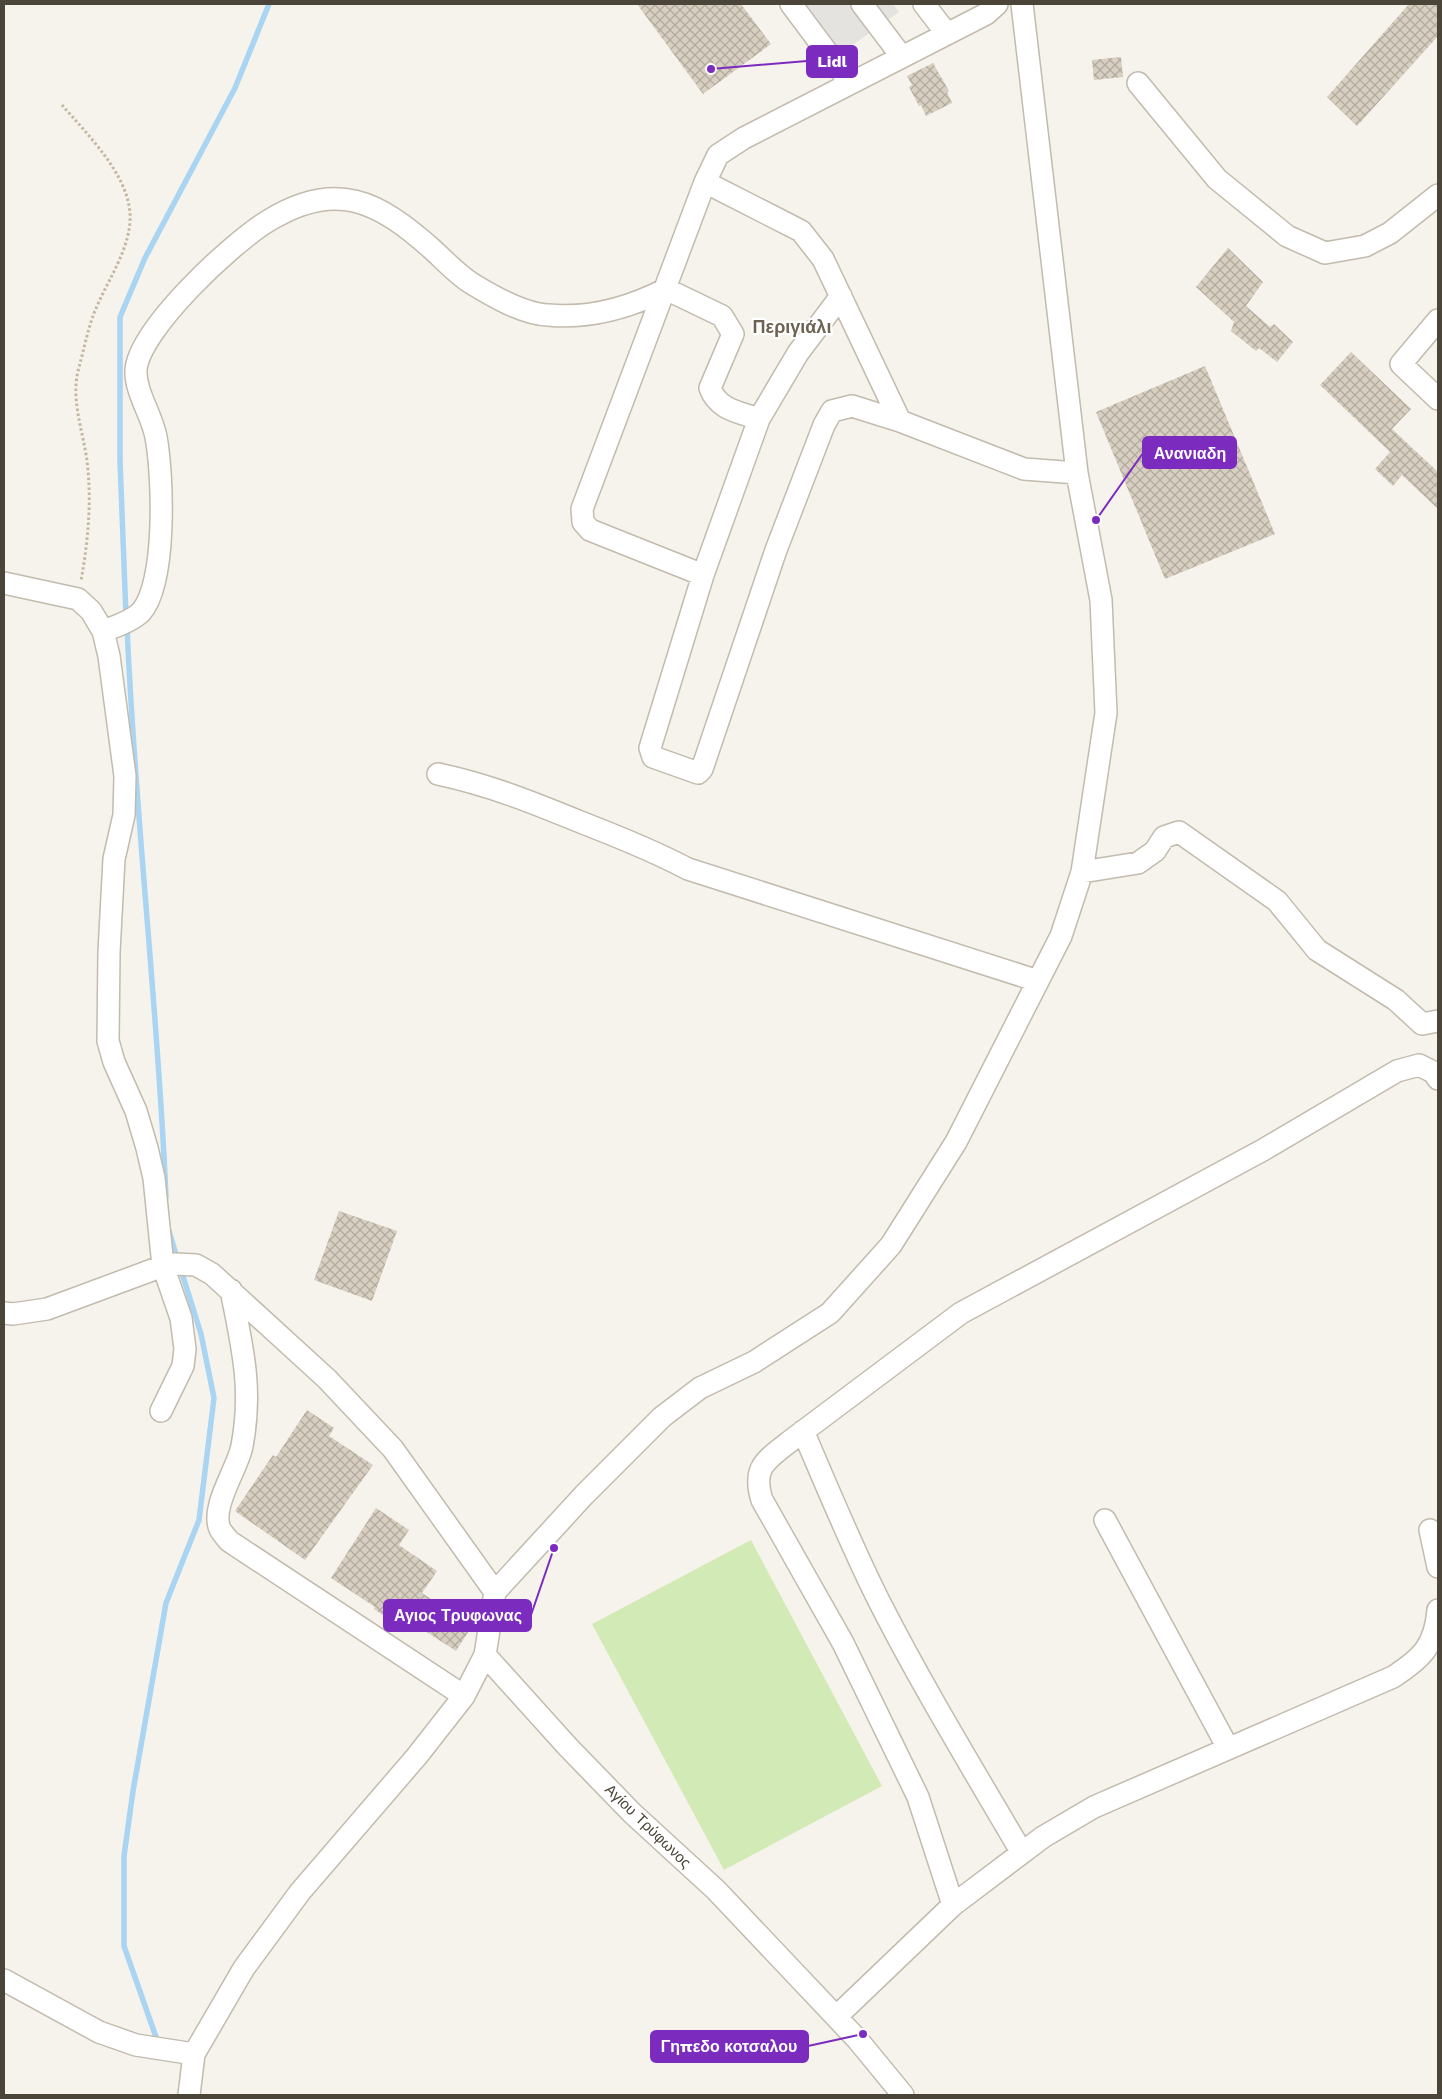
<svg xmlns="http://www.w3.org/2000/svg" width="1442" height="2099" viewBox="0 0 1442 2099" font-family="'Work Sans',sans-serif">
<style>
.green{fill:#d2eab5}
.parking{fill:#e5e3e0}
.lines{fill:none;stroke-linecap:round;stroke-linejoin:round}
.stream{stroke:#a9d4f2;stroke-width:5.5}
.building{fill:url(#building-cross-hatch)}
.minor-casing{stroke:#c2bbae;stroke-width:24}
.path{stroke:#c4b79f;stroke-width:3;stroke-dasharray:2.5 2.5;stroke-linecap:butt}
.minor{stroke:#fff;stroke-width:21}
.labels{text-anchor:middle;stroke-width:4.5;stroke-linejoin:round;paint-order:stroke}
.street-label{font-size:15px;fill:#4b4439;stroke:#fff}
.quarter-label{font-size:18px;font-weight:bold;fill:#6e6250;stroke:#fff}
.leader{fill:none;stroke:#7b2cbf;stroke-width:2}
.callout-dot{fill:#7b2cbf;stroke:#fff;stroke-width:2}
.callout{fill:#7b2cbf;stroke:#7b2cbf;stroke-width:2}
.callout-label{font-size:16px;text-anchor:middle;font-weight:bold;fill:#fff}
</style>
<defs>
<pattern id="building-cross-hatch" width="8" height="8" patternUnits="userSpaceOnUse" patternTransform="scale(1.25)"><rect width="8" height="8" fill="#d8cfc1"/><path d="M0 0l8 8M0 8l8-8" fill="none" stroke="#b1aa9e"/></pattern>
</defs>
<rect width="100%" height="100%" fill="#f6f3ec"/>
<path class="green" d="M751 1540 882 1786 724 1870 592 1624Z"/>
<path class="parking" d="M791 4H893L899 12 831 60Z"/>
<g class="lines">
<path class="stream" d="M126 616 120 461V317L145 258 235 88 269 4
M127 626C135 817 158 1007 166 1197
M169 1231 178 1261
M156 2037 124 1946V1856L133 1791 166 1603 199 1520 214 1398 201 1334 181 1270"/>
</g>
<path class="building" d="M637 4H741L771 44 703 94Z
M1409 4H1438V36L1357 126 1327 97Z
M1121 57 1123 77 1094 80 1092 60Z
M933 63 949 91 947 92 952 103 926 116 921 105 919 106 909 87 912 85 907 76Z
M1228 248 1263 282 1246 306 1270 327 1274 324 1293 342 1277 362 1259 348 1256 351 1231 331 1234 322 1196 287Z
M1351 352 1411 409 1392 429 1438 472V509L1402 475 1393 486 1375 469 1390 452 1320 385Z
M1205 366 1275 534 1165 579 1096 412Z
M339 1211 397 1231 372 1301 314 1280Z
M307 1410 334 1428 329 1436 373 1465 305 1560 235 1511 273 1455 276 1457Z
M376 1508 409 1530 399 1545 437 1571 422 1593 472 1626 456 1651 405 1618 399 1626 374 1609 375 1607 331 1578Z"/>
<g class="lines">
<defs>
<path id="minor" d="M791 4 850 83
M862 4 902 57
M924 4 947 34
M1138 83 1217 179 1287 236 1325 253 1365 246 1390 233 1438 195
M705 182 801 231 823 259 900 421
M841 296 798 353 759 419 703 575 650 748 653 757 698 773 702 769 776 550 824 425 832 411 852 406 900 421 1024 469 1077 473
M1438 320 1401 364 1438 399
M703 575 590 530 583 522 582 509 705 182 718 155 744 138 986 14 997 4
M4 583 78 599 91 611 103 631 109 656 125 776 124 815 114 859 109 952 108 1041 114 1062 136 1111 147 1148 154 1178 163 1266 181 1318 185 1349 183 1366 161 1411
M103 631C115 627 132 621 141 612 167 583 163 475 156 437 152 415 135 392 136 370 139 329 233 242 268 221 336 179 378 201 432 249 444 260 457 274 471 283 492 296 523 314 548 315 589 319 631 307 666 289L722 316 733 334 710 388C718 410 739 412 759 419
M438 774C490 785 534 803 583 823 619 837 654 851 688 869L1038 981
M1082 872 1138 863 1155 851 1164 837 1179 832 1277 901 1317 950 1396 1000 1422 1024 1438 1021
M231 1290C242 1346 253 1388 242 1446 238 1468 210 1507 220 1529 222 1533 226 1537 229 1541L464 1696
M4 1313 13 1314 47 1309 163 1266 175 1264 196 1265 212 1274 327 1379 393 1449 495 1592
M803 1431C828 1489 852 1548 881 1605 924 1689 974 1771 1022 1853
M1105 1520 1228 1748
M1430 1530 1438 1567
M953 1905 918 1797 843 1643 762 1500C752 1468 765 1461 789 1442L961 1313 1263 1150 1397 1071 1419 1065 1433 1072 1438 1079
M4 1980 99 2032 136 2045 194 2054
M836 2017 953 1905 1043 1837 1094 1807 1393 1677C1422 1658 1435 1646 1438 1610
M189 2095 194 2054 244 1968 300 1892 417 1756 464 1696 485 1655
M903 2095 857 2039 716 1890 632 1813 568 1747 485 1655 495 1592 584 1495 662 1417 700 1388 754 1362 830 1313 891 1245 956 1142 1061 936 1082 872 1106 713 1101 600 1077 473 1022 4"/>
</defs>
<use href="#minor" class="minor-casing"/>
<path class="path" d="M62 105C87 134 127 173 130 213 132 249 105 283 93 316 87 333 83 353 78 371 71 401 83 431 87 461 92 502 88 541 81 581"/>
<use href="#minor" class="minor"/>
</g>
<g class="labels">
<g class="street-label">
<text transform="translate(648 1826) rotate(44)" y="5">Αγίου Τρύφωνος</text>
</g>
<g class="quarter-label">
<text x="792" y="333">Περιγιάλι</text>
</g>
</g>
<path class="leader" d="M711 69L807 61M1096 520L1143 453M554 1548L531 1615M863 2034L808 2046"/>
<g class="callout-dot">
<circle cx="711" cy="69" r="5"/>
<circle cx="1096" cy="520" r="5"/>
<circle cx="554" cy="1548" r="5"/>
<circle cx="863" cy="2034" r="5"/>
</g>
<g class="callout">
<rect x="807" y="46" width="50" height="31" rx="5"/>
<rect x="1143" y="437" width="93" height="31" rx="5"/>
<rect x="384" y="1600" width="147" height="31" rx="5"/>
<rect x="651" y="2031" width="157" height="31" rx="5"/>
</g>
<g class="callout-label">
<text x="832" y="67">Lidl</text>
<text x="1190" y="459">Ανανιαδη</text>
<text x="458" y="1621">Αγιος Τρυφωνας</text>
<text x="729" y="2052">Γηπεδο κοτσαλου</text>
</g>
<rect width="1442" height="2099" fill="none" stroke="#4b4439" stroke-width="10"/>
</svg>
